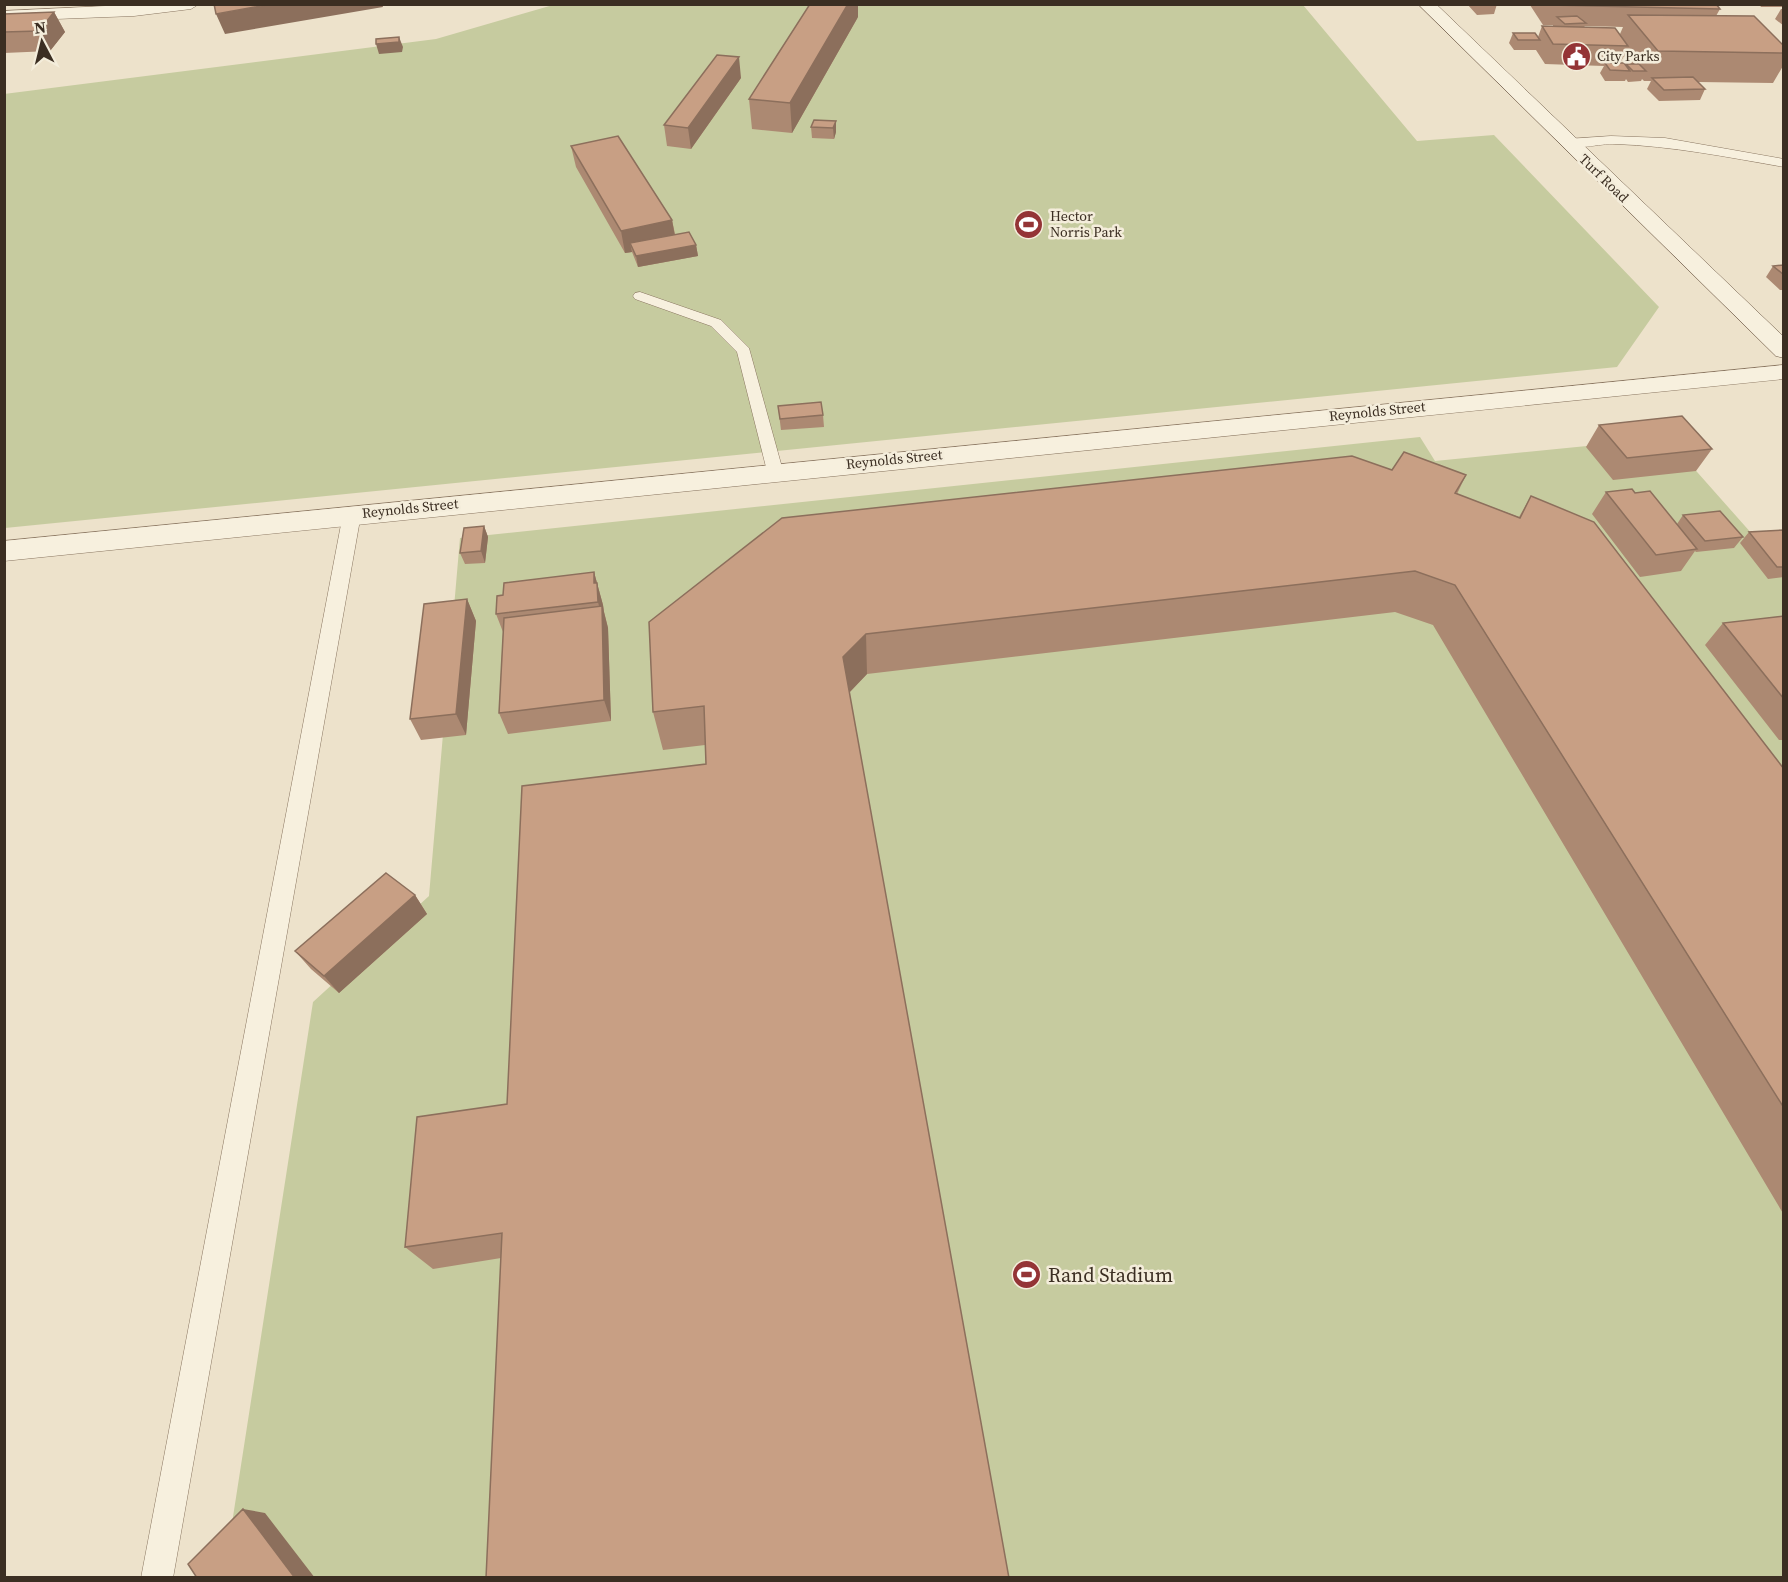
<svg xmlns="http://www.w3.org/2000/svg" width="1788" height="1582" viewBox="0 0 1788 1582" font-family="'Source Serif 4',serif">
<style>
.green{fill:#c6cb9f}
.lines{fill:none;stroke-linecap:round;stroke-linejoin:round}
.lane-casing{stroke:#897560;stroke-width:1}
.street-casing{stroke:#897560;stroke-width:1}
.secondary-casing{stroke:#6b5643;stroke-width:1}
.lane{fill:#f7f0de;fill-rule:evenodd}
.street{fill:#f7f0de;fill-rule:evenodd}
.secondary{fill:#f7f0de;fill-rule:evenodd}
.wall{fill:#ac8972;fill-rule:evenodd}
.shaded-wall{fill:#8c6f5c}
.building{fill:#c89f84;stroke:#8c6f5c;stroke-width:1.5}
.labels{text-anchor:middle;stroke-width:5;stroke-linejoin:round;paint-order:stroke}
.far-poi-label{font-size:14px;fill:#3b2e22;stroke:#f4eddb;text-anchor:start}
.far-street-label{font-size:14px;fill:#3b2e22;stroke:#f4eddb}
.near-poi-label{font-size:20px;fill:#3b2e22;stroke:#f4eddb;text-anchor:start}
</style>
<rect width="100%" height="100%" fill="#ede2cb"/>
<path class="green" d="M553 5H1303L1417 141 1494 135 1659 307 1617 367 5 528 4 94 436 39Z
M1420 437 1435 461 1667 438 1783 569V1577L247 1578 228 1549 313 1002 429 896 460 538Z"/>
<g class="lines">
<defs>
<path id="lane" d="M1611 136 1665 138 1784 159V167C1727 157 1672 146 1615 144 1601 143 1572 152 1562 143L1568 139Z
M640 292 721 320 749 348 783 471 781 475H769L767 471 737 352 711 326 635 299 633 296 635 293Z
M352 508 361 514 173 1578H141L343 514Z"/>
<path id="street" d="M146 4H199L191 9 134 16 4 21V11Z
M1784 365V379L4 561V541Z"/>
<path id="secondary" d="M1418 4H1436L1784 337V358L1776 356Z"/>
</defs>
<use href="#lane" class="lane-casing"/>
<use href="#street" class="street-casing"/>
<use href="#secondary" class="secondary-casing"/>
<use href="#lane" class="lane"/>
<use href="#street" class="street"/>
<use href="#secondary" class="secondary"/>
</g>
<path class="wall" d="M1467 4H1497L1494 14 1477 15Z
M1531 4H1716L1720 9 1716 16 1784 46V67L1783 66 1773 83 1698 82 1705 89 1700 100 1659 101 1647 89 1651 81H1644L1642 79 1641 81 1628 82 1626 79 1625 81H1605L1600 73 1604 66 1545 64 1536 50H1514L1509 43 1513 33 1538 37 1542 26H1553V25H1543L1530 5ZM1585 26 1623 27 1620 34 1584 27ZM1624 56 1630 64H1626V65L1620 63Z
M1759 4H1784V7H1761Z
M1781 9H1784V26L1775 19Z
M54 12 65 32 50 51 4 53V14Z
M858 17 792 133 752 129 749 99Z
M741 78 691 149 667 146 664 125Z
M836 121V132L834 139 812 138 811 127Z
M571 146 672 220 675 234 696 245 698 256 638 267 632 252 625 253 576 167Z
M1784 265V290H1780L1766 277 1773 266Z
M778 406 823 415 824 427 781 430Z
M1599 425 1712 449 1696 471 1613 480 1586 447Z
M1392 470 1466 475 1457 494 1519 517 1531 496 1784 769V1215L1433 625 1395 612 867 674 849 693 501 1258 433 1269 405 1247 507 1104 706 764 705 745 663 750 653 712 649 622Z
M1606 492 1635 493 1677 524 1683 515 1743 537 1734 548 1696 552 1695 551 1681 571 1640 577 1592 514Z
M484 526 488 537 485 563 465 564 460 553Z
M1784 530V577L1768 579 1740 543 1749 532Z
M594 572 603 605 604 612 608 628 611 721 508 734 499 713 503 632 496 614Z
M467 599 476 621 466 735 421 740 410 719Z
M1784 616V740H1779L1705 645 1723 623Z
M415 895 427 914 339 993 311 969 295 951Z"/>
<path class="shaded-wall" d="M272 4H382L383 7 225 34 216 14Z
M848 4H858V17L792 133 790 103Z
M54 12 65 32 50 51 39 31Z
M399 37 403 47 402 52 379 54 376 44Z
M739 57 741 78 691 149 688 128Z
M836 121V132L834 139 833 128Z
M672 220 676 242 630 243 632 252 625 253 621 231Z
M696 245 698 256 638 267 636 256Z
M484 526 488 537 485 563 481 551Z
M594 572 603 605 604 612 608 628 611 721 604 700 602 618 598 602 594 583Z
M467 599 476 621 466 735 456 714Z
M866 634 867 674 845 697 843 657Z
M415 895 427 914 339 993 324 976Z
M243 1509 265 1513 315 1578H295Z"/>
<path class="building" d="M214 4H272L216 14Z
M810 4H848L790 103 749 99Z
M1551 4H1716L1720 9 1551 5Z
M54 12 39 31 4 32V14Z
M1628 15 1754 16 1784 46V53L1658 51Z
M1577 16 1586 23 1565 24 1557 17Z
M1542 26 1615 28 1628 46 1553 44Z
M1513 33H1535L1540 40H1518Z
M399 37V42L376 44V39Z
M717 55 739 57 688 128 664 125Z
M1605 63H1624L1630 71 1610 70Z
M1626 64H1639L1646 71H1633Z
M1693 77 1705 89 1664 90 1652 78Z
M814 120 836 121 833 128 811 127Z
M618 136 672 220 621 231 571 146Z
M689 232 696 245 636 256 630 243Z
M1784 265V275L1773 266Z
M821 402 823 415 780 419 778 406Z
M1682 416 1712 449 1627 458 1599 425Z
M1404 452 1466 475 1455 493 1520 518 1531 496 1594 522 1784 769V1108L1455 585 1415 571 866 634 843 657 1009 1578H486L502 1233 405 1247 417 1117 507 1104 522 786 706 764 704 706 653 712 649 622 782 518 1352 456 1392 470Z
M1632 489 1635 493 1650 491 1697 549 1656 555 1606 492Z
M1720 511 1743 537 1705 541 1683 515Z
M484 526 481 551 460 553 464 528Z
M1784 530V567H1777L1749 532Z
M594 572V583H597L598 602 496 614 497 596 503 595 504 583Z
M467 599 456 714 410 719 424 604Z
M602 606 604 700 499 713 504 618Z
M1784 616V699L1723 623Z
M386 873 415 895 324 976 295 951Z
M243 1509 295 1578H197L188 1564Z"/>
<defs>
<symbol id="civic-disc" viewBox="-11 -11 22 22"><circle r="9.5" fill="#943436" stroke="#f4eddb"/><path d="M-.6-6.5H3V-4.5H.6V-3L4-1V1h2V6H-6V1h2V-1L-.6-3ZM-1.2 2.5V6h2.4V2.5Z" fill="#fff"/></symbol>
<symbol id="stadium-disc" viewBox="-11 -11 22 22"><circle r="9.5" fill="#943436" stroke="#f4eddb"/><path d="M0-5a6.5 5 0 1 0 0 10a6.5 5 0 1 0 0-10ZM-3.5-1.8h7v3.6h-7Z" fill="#fff"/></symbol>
</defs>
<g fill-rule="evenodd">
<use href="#civic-disc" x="1560" y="40" width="33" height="33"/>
<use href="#stadium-disc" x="1012" y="208" width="33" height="33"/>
<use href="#stadium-disc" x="1010" y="1258" width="33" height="33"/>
</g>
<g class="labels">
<g class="far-poi-label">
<text x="1597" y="61">City Parks</text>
<text x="1050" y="221">Hector<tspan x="1050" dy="16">Norris Park</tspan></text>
</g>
<g class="far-street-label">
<text transform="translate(1604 178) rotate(44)" y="5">Turf Road</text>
<text transform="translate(1377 411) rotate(-6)" y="5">Reynolds Street</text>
<text transform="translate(894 459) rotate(-6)" y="5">Reynolds Street</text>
<text transform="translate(410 508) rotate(-6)" y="5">Reynolds Street</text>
</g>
<g class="near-poi-label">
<text x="1048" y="1282">Rand Stadium</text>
</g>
</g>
<rect width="1788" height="1582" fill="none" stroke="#3b2e22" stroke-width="12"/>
<g transform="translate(42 42) rotate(353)" stroke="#f4eddb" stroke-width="4.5" paint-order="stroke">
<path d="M0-4.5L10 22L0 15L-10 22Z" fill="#3b2e22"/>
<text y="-9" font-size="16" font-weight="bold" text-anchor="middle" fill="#3b2e22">N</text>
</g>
</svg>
